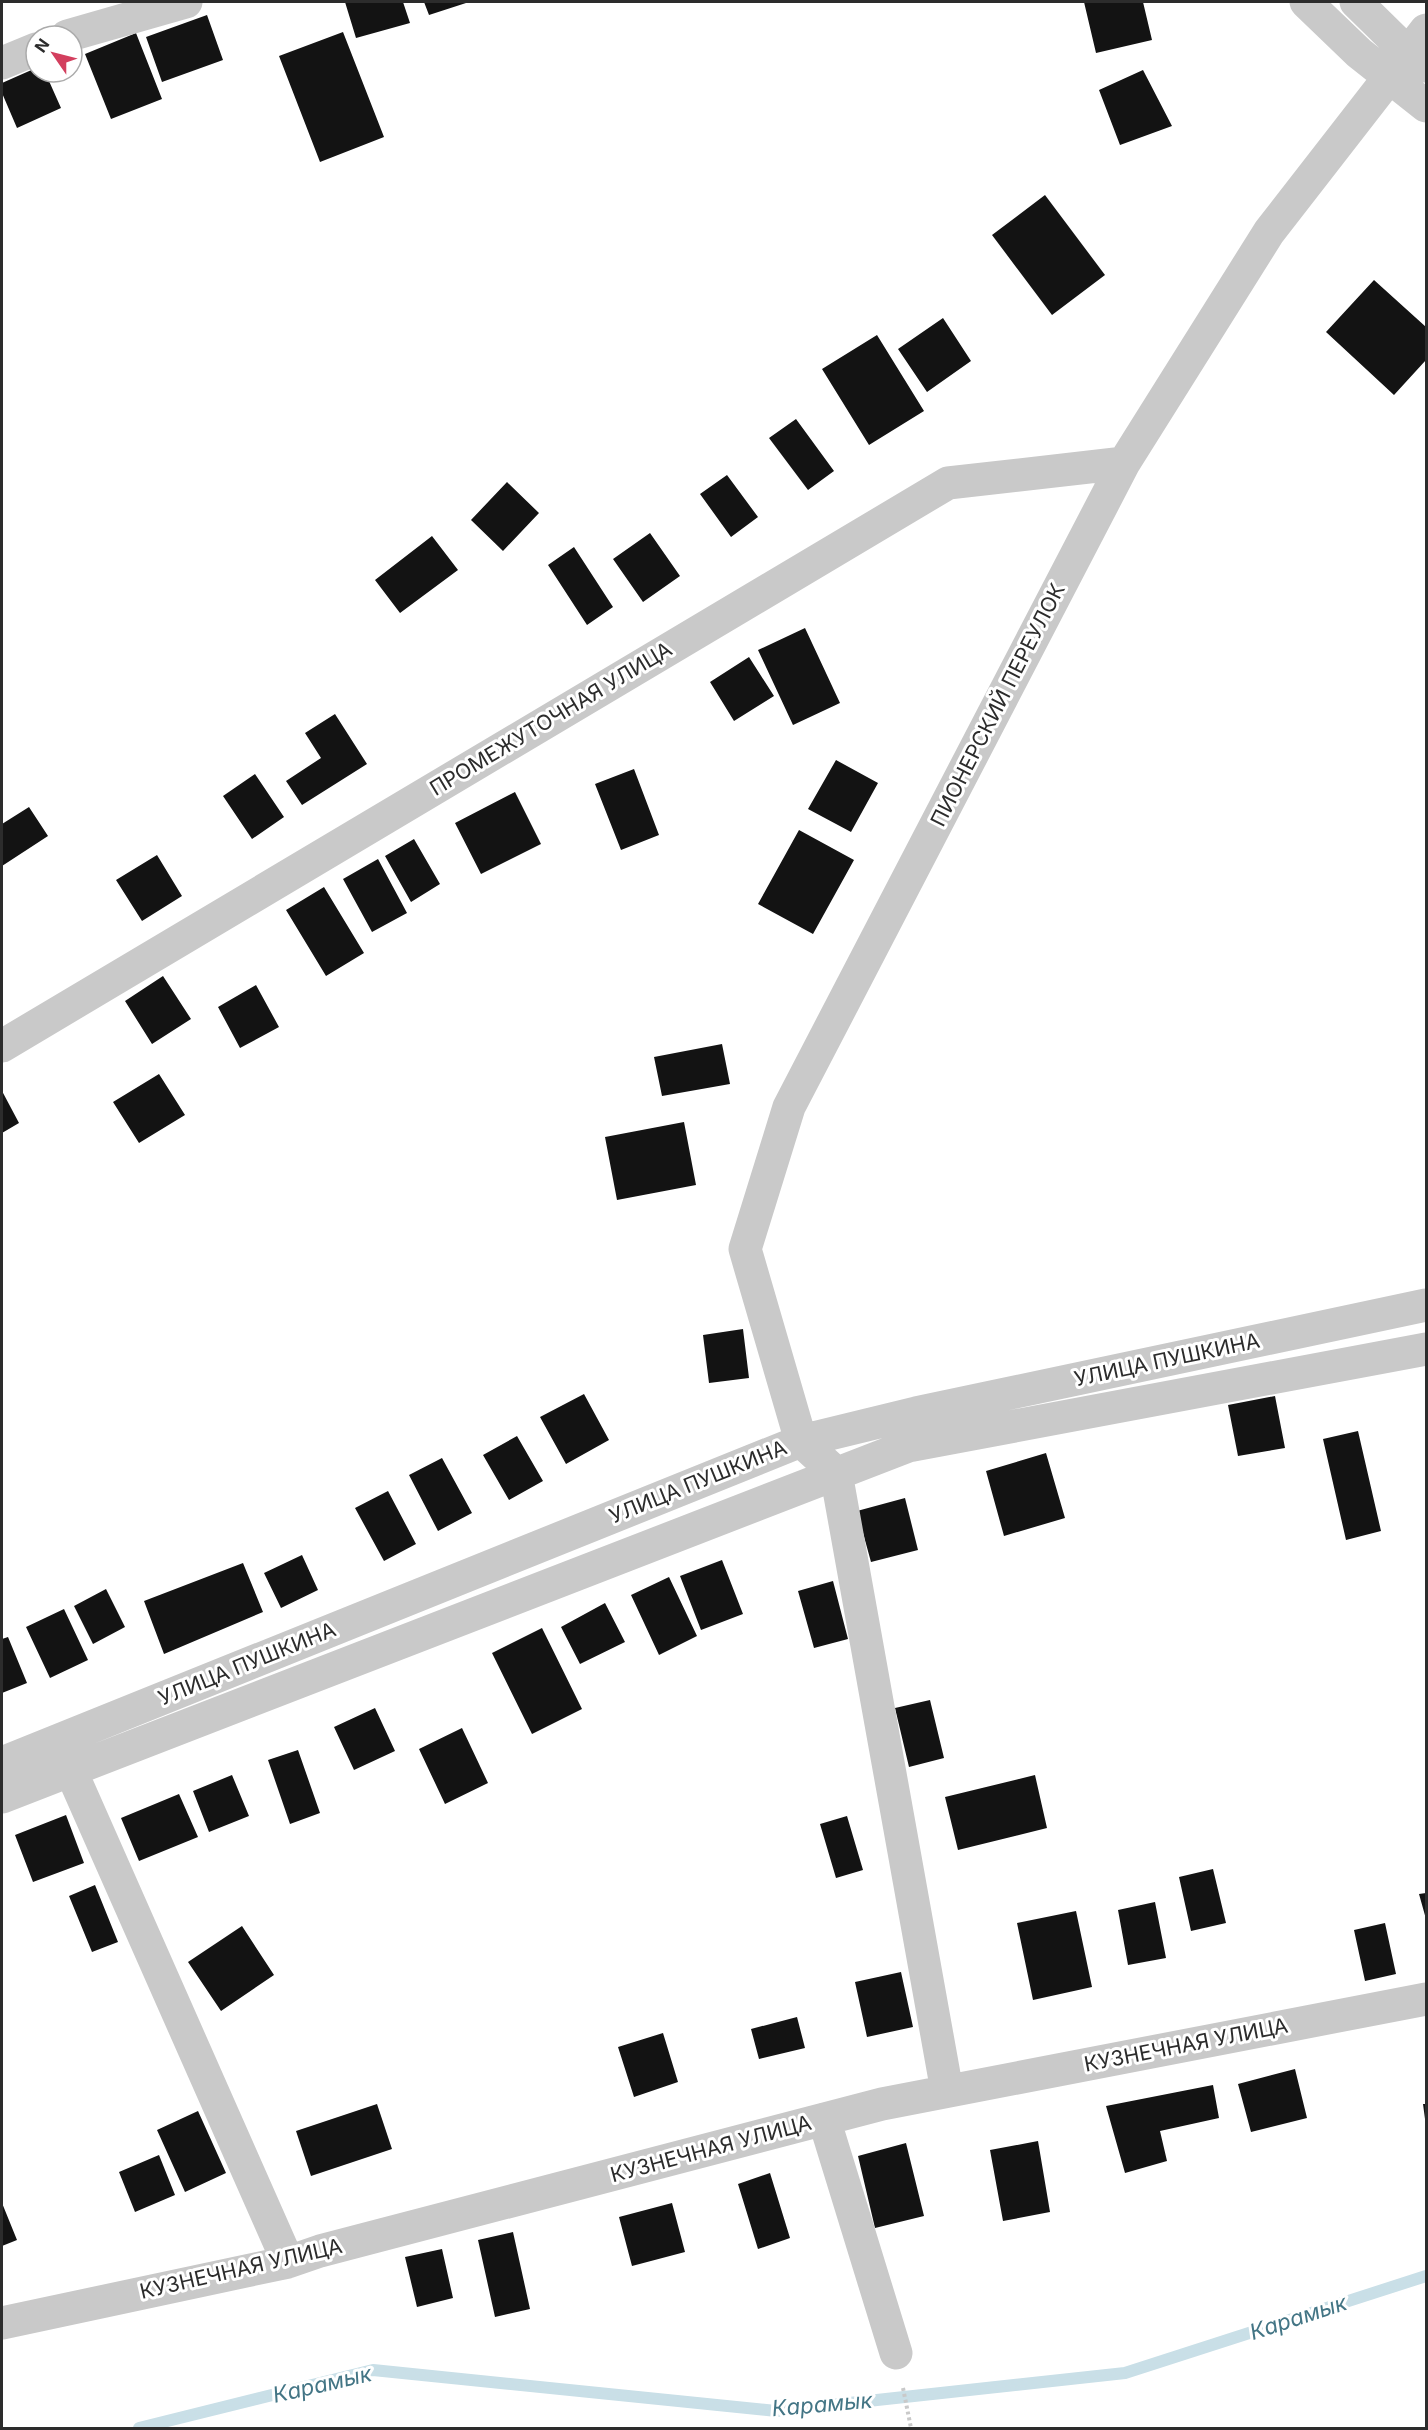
<svg xmlns="http://www.w3.org/2000/svg" width="1428" height="2430" viewBox="0 0 1428 2430" font-family="Inter,sans-serif">
<style>
.lines{fill:none;stroke-linecap:round;stroke-linejoin:round}
.stream{stroke:#c9dfe7;stroke-width:12}
.building{fill:#131313}
.path{stroke:#c9c9c9;stroke-width:4;stroke-dasharray:3 3;stroke-linecap:butt}
.minor{stroke:#c9c9c9;stroke-width:33}
.labels{text-anchor:middle;stroke-width:6;stroke-linejoin:round;paint-order:stroke}
.street-label{font-size:21px;fill:#2c2c2c;stroke:#fff}
.water-label{font-size:22px;font-style:italic;fill:#437585;stroke:#fff}
</style>
<rect width="100%" height="100%" fill="#fff"/>
<g class="lines">
<path class="stream" d="M139 2428 373 2370 776 2411 1125 2373 1426 2276"/>
</g>
<path class="building" d="M345 2H403L410 23 356 38Z
M424 2H465L466 3 429 15Z
M1084 2H1143L1152 40 1096 53Z
M207 15 223 60 162 82 146 37Z
M343 32 384 137 320 162 279 56Z
M136 33 162 99 111 119 85 54Z
M36 68V72H45L61 108 17 128 2 93V83Z
M1143 70 1172 126 1120 145 1099 90Z
M1045 195 1105 275 1052 315 992 235Z
M1374 280 1426 327V360L1394 395 1326 332Z
M943 318 971 361 927 392 898 349Z
M877 335 924 411 869 445 822 369Z
M796 419 834 471 808 490 769 438Z
M727 475 758 517 731 537 700 494Z
M507 482 539 513 503 551 471 520Z
M650 533 680 576 643 602 613 559Z
M432 536 458 570 400 613 375 580Z
M574 547 613 607 587 625 548 565Z
M805 628 840 703 793 725 758 650Z
M749 657 774 696 734 721 710 682Z
M335 714 367 764 302 805 286 781 321 758 305 733Z
M836 760 878 783 851 832 808 809Z
M634 769 659 835 621 850 595 784Z
M255 774 284 817 252 839 223 796Z
M515 792 541 844 481 874 455 823Z
M29 807 48 836 2 866V824Z
M799 830 854 860 813 934 758 904Z
M414 839 440 884 411 902 385 856Z
M157 855 182 896 142 921 116 880Z
M378 859 407 913 372 932 343 879Z
M324 887 364 953 326 976 286 910Z
M163 976 191 1019 152 1044 125 1001Z
M256 985 279 1027 240 1048 218 1007Z
M722 1044 730 1084 662 1096 654 1057Z
M159 1074 185 1115 139 1143 113 1102Z
M2 1091 19 1123 2 1133Z
M684 1122 696 1185 617 1200 605 1137Z
M743 1329 749 1378 709 1383 703 1335Z
M584 1394 609 1440 566 1464 540 1417Z
M1275 1396 1285 1448 1238 1456 1228 1405Z
M1358 1431 1381 1531 1346 1540 1323 1439Z
M517 1436 543 1481 509 1500 483 1455Z
M1046 1453 1065 1518 1004 1536 986 1471Z
M442 1458 472 1513 438 1531 409 1475Z
M388 1491 416 1544 384 1561 355 1508Z
M905 1498 918 1550 871 1562 857 1511Z
M302 1555 318 1590 281 1608 264 1573Z
M722 1560 743 1614 701 1630 680 1576Z
M243 1563 263 1612 164 1654 144 1601Z
M669 1577 697 1636 659 1655 631 1595Z
M833 1581 848 1639 814 1648 798 1591Z
M106 1589 125 1627 93 1644 74 1606Z
M605 1603 625 1642 580 1664 561 1627Z
M64 1609 88 1660 50 1678 26 1627Z
M542 1628 582 1709 532 1734 492 1653Z
M8 1637 27 1683 2 1693V1639Z
M930 1700 944 1758 909 1767 895 1708Z
M375 1708 395 1751 354 1770 334 1727Z
M462 1728 488 1783 445 1804 419 1749Z
M298 1750 320 1813 290 1824 268 1760Z
M232 1775 249 1816 209 1832 193 1791Z
M1035 1775 1047 1828 958 1850 945 1797Z
M179 1794 198 1837 139 1861 121 1818Z
M66 1815 84 1863 33 1882 15 1835Z
M847 1816 863 1870 836 1878 820 1824Z
M1213 1869 1226 1923 1191 1931 1179 1877Z
M95 1885 118 1942 92 1952 69 1896Z
M1426 1893V1919L1419 1894Z
M1155 1902 1166 1958 1128 1965 1118 1910Z
M1076 1911 1092 1987 1033 2000 1017 1923Z
M1385 1923 1396 1974 1365 1981 1354 1930Z
M242 1926 274 1975 221 2011 188 1962Z
M901 1972 913 2027 867 2037 855 1982Z
M797 2017 805 2048 759 2059 751 2029Z
M663 2033 678 2082 634 2097 618 2047Z
M1295 2069 1307 2118 1251 2132 1238 2084Z
M1213 2085 1219 2118 1160 2131 1167 2161 1125 2173 1106 2106Z
M377 2104 392 2149 311 2176 296 2131Z
M1423 2104H1426V2119H1425Z
M198 2111 226 2173 185 2192 157 2130Z
M1038 2141 1050 2212 1003 2221 990 2150Z
M906 2143 924 2216 875 2228 858 2156Z
M159 2155 175 2195 135 2212 119 2172Z
M770 2173 790 2238 758 2249 738 2184Z
M2 2203 17 2240 2 2246Z
M672 2203 685 2252 632 2266 619 2217Z
M513 2232 530 2309 495 2317 478 2240Z
M442 2249 453 2298 417 2307 405 2257Z"/>
<g class="lines">
<path class="path" d="M903 2388 911 2428"/>
<path class="minor" d="M1306 2 1359 53 1426 106
M1356 2 1408 53 1425 66
M67 36 186 2
M2 63 36 49
M2 1046 948 483 1124 463
M2 1763 801 1441 916 1413 1426 1305
M71 1771 288 2262
M2 1797 908 1446 1426 1349
M947 2091 836 1473 801 1441 745 1249 789 1107 1124 463 1269 232 1426 30
M824 2119 896 2353
M2 2323 288 2262 320 2251 882 2104 1426 1999"/>
</g>
<g class="labels">
<g class="street-label">
<text transform="translate(998 705) rotate(-63)" y="7">ПИОНЕРСКИЙ ПЕРЕУЛОК</text>
<text transform="translate(551 719) rotate(-31)" y="7">ПРОМЕЖУТОЧНАЯ УЛИЦА</text>
<text transform="translate(1167 1360) rotate(-12)" y="7">УЛИЦА ПУШКИНА</text>
<text transform="translate(698 1482) rotate(-22)" y="7">УЛИЦА ПУШКИНА</text>
<text transform="translate(247 1664) rotate(-22)" y="7">УЛИЦА ПУШКИНА</text>
<text transform="translate(1186 2045) rotate(-11)" y="7">КУЗНЕЧНАЯ УЛИЦА</text>
<text transform="translate(711 2149) rotate(-15)" y="7">КУЗНЕЧНАЯ УЛИЦА</text>
<text transform="translate(241 2269) rotate(-13)" y="7">КУЗНЕЧНАЯ УЛИЦА</text>
</g>
<g class="water-label">
<text transform="translate(1298 2317) rotate(-18)" y="8">Карамык</text>
<text transform="translate(322 2384) rotate(-13)" y="8">Карамык</text>
<text transform="translate(822 2404) rotate(-5)" y="8">Карамык</text>
</g>
</g>
<rect width="1428" height="2430" fill="none" stroke="#2c2c2c" stroke-width="6"/>
<g transform="translate(54 54) rotate(305)"><circle r="28" fill="#ffffff" stroke="#ababab" stroke-width="1.5"/>
<path d="M0-4.5L10 22L0 15L-10 22Z" fill="#d33f5e"/>
<text y="-9" font-size="16" font-weight="bold" text-anchor="middle" fill="#2c2c2c">N</text>
</g>
</svg>
